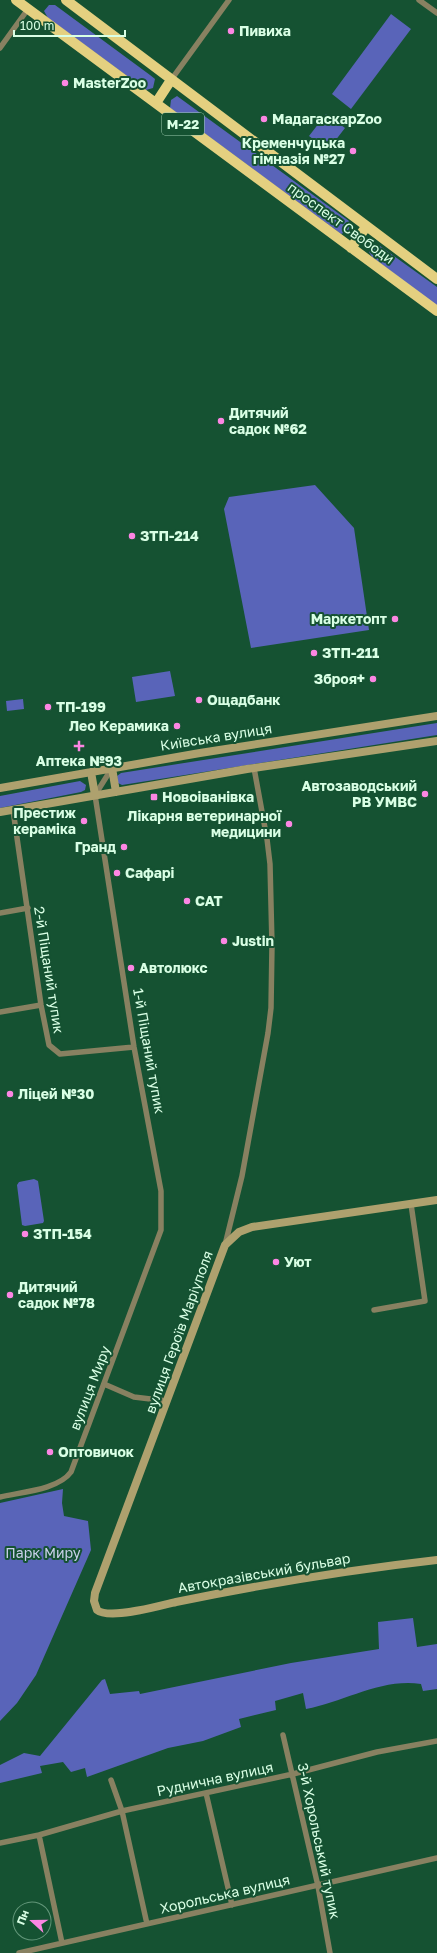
<svg xmlns="http://www.w3.org/2000/svg" width="437" height="1953" viewBox="0 0 437 1953" font-family="'Golos Text',sans-serif">
<style>
.green{fill:#5964b9}
.lines{fill:none;stroke-linecap:round;stroke-linejoin:round}
.street{stroke:#888161;stroke-width:5.5}
.secondary{stroke:#aea16e;stroke-width:8}
.highway{stroke:#e4d080;stroke-width:10}
.poi-dot{fill:#fc86e3;stroke:#155232;stroke-width:1.5}
.labels{text-anchor:middle;stroke-width:4;stroke-linejoin:round;paint-order:stroke}
.shield{fill:#155232;stroke:#9ecbaf;stroke-width:1}
.shield-label{font-size:13px;font-weight:bold;fill:#d9ffe5}
.poi-label{font-size:14px;font-weight:bold;fill:#d9ffe5;stroke:#155232;text-anchor:start}
.street-label{font-size:14px;fill:#d9ffe5;stroke:#155232}
.park-label{font-size:14px;fill:#cad0eb;stroke:#155232}
</style>
<rect width="100%" height="100%" fill="#155232"/>
<path class="green" d="M49 5H55L150 75 155 79 153 88 146 90 48 18 44 11Z
M391 14 411 29 351 109 332 94Z
M177 96 349 221 350 225 348 231 341 234 170 108 171 100Z
M326 114 345 128 328 150 309 136Z
M376 245 380 246 437 287V306L372 257 369 252Z
M315 485 354 528 369 630 251 648 224 509 229 497Z
M170 671 175 696 136 702 132 677Z
M23 699 24 709 7 711 6 701Z
M437 723V735L122 785 118 783 117 776 121 773Z
M80 781 86 785 85 790 81 792 0 808V796Z
M34 1179 38 1181 44 1221 43 1223 25 1226 22 1225 17 1185 19 1182Z
M63 1489 62 1503 64 1516 88 1521 91 1550 36 1675 17 1703 0 1721V1503Z
M413 1618 417 1647 437 1644V1689L423 1691 421 1684C381 1678 344 1702 306 1709L303 1693 275 1701 276 1710 239 1719 241 1727 203 1741 168 1748 87 1777 85 1768 71 1772 63 1762 40 1766 42 1773 0 1783V1765L24 1753 40 1756 102 1680 105 1679 110 1694 139 1691 140 1694 291 1663 379 1649 378 1622Z"/>
<g class="lines">
<path class="street" d="M419 0 437 13
M0 48 28 9
M171 80 229 0
M13 810 41 1005 49 1045 60 1054 134 1047
M0 913 28 908
M0 1012 41 1005
M225 1245 242 1176 268 1033 271 1008 272 945 270 864 267 839 254 768
M374 1310 425 1301 411 1204
M104 1384 134 1397 167 1401
M0 1497C21 1492 58 1490 71 1472L161 1230V1191L134 1047 95 795 112 768
M283 1735 318 1886 330 1953
M111 1780 122 1811 147 1924
M206 1793 232 1905
M39 1835 62 1943
M0 1843 39 1835 122 1811 293 1774 377 1752 437 1741
M19 1953 437 1858"/>
<path class="secondary" d="M112 768 116 792
M91 772 95 795
M0 788 200 753 437 716
M0 812 247 769 437 741
M437 1200 252 1227 239 1232 225 1245 95 1593 94 1601 97 1610C109 1620 160 1606 176 1602 264 1584 348 1570 437 1560"/>
<path class="highway" d="M16 0 437 311
M66 0 437 279
M156 103 171 80
M351 248 366 227"/>
</g>
<g class="poi-dot">
<circle cx="231" cy="31" r="4"/>
<circle cx="65" cy="83" r="4"/>
<circle cx="264" cy="119" r="4"/>
<circle cx="353" cy="151" r="4"/>
<circle cx="221" cy="421" r="4"/>
<circle cx="132" cy="536" r="4"/>
<circle cx="395" cy="619" r="4"/>
<circle cx="314" cy="653" r="4"/>
<circle cx="373" cy="679" r="4"/>
<circle cx="199" cy="700" r="4"/>
<circle cx="48" cy="707" r="4"/>
<circle cx="177" cy="726" r="4"/>
<path d="M77 740h4v4h4v4h-4v4h-4v-4h-4v-4h4z"/>
<circle cx="425" cy="794" r="4"/>
<rect x="150" y="793" width="8" height="8" rx="2"/>
<circle cx="84" cy="821" r="4"/>
<circle cx="289" cy="824" r="4"/>
<circle cx="124" cy="847" r="4"/>
<circle cx="117" cy="873" r="4"/>
<circle cx="187" cy="901" r="4"/>
<circle cx="224" cy="941" r="4"/>
<circle cx="131" cy="968" r="4"/>
<circle cx="10" cy="1094" r="4"/>
<circle cx="25" cy="1234" r="4"/>
<circle cx="276" cy="1262" r="4"/>
<circle cx="10" cy="1295" r="4"/>
<circle cx="50" cy="1452" r="4"/>
</g>
<g class="labels">
<rect class="shield" x="162" y="113" width="42" height="22" rx="3"/>
<g class="shield-label">
<text x="183" y="129">М-22</text>
</g>
<g class="poi-label">
<text x="239" y="36">Пивиха</text>
<text x="73" y="88">MasterZoo</text>
<text x="272" y="124">МадагаскарZoo</text>
<text x="345" y="148" text-anchor="end">Кременчуцька<tspan x="345" dy="16">гімназія №27</tspan></text>
<text x="229" y="418">Дитячий<tspan x="229" dy="16">садок №62</tspan></text>
<text x="140" y="541">ЗТП-214</text>
<text x="387" y="624" text-anchor="end">Маркетопт</text>
<text x="322" y="658">ЗТП-211</text>
<text x="365" y="684" text-anchor="end">Зброя+</text>
<text x="207" y="705">Ощадбанк</text>
<text x="56" y="712">ТП-199</text>
<text x="169" y="731" text-anchor="end">Лео Керамика</text>
<text x="79" y="766" text-anchor="middle">Аптека №93</text>
<text x="417" y="791" text-anchor="end">Автозаводський<tspan x="417" dy="16">РВ УМВС</tspan></text>
<text x="162" y="802">Новоіванівка</text>
<text x="76" y="818" text-anchor="end">Престиж<tspan x="76" dy="16">кераміка</tspan></text>
<text x="281" y="821" text-anchor="end">Лікарня ветеринарної<tspan x="281" dy="16">медицини</tspan></text>
<text x="116" y="852" text-anchor="end">Гранд</text>
<text x="125" y="878">Сафарі</text>
<text x="195" y="906">САТ</text>
<text x="232" y="946">Justin</text>
<text x="139" y="973">Автолюкс</text>
<text x="18" y="1099">Ліцей №30</text>
<text x="33" y="1239">ЗТП-154</text>
<text x="284" y="1267">Уют</text>
<text x="18" y="1292">Дитячий<tspan x="18" dy="16">садок №78</tspan></text>
<text x="58" y="1457">Оптовичок</text>
</g>
<g class="street-label">
<text transform="translate(341 223) rotate(36)" y="5">проспект Свободи</text>
<text transform="translate(216 737) rotate(-9)" y="5">Київська вулиця</text>
<text transform="translate(49 970) rotate(81)" y="5">2-й Піщаний тупик</text>
<text transform="translate(149 1051) rotate(80)" y="5">1-й Піщаний тупик</text>
<text transform="translate(179 1332) rotate(-70)" y="5">вулиця Героїв Маріуполя</text>
<text transform="translate(90 1388) rotate(-69)" y="5">вулиця Миру</text>
<text transform="translate(264 1573) rotate(-10)" y="5">Автокразівський бульвар</text>
<text transform="translate(215 1779) rotate(-12)" y="5">Руднична вулиця</text>
<text transform="translate(319 1841) rotate(78)" y="5">3-й Хорольський тупик</text>
<text transform="translate(225 1894) rotate(-13)" y="5">Хорольська вулиця</text>
</g>
<g class="park-label">
<text x="43" y="1558">Парк Миру</text>
</g>
</g>
<g transform="translate(32 1921) rotate(291)"><circle r="19" fill="#155232" stroke="#63977a"/>
<path d="M0-3L7 15L0 10L-7 15Z" fill="#fc86e3"/>
<text y="-6" font-size="11" font-weight="bold" text-anchor="middle" fill="#d9ffe5">Пн</text>
</g>
<path d="M14 30v6h111v-6" fill="none" stroke="#d9ffe5" stroke-width="2"/>
<text x="20" y="30" font-size="12" fill="#d9ffe5" stroke="#155232" stroke-width="3" paint-order="stroke">100 m</text>
</svg>
